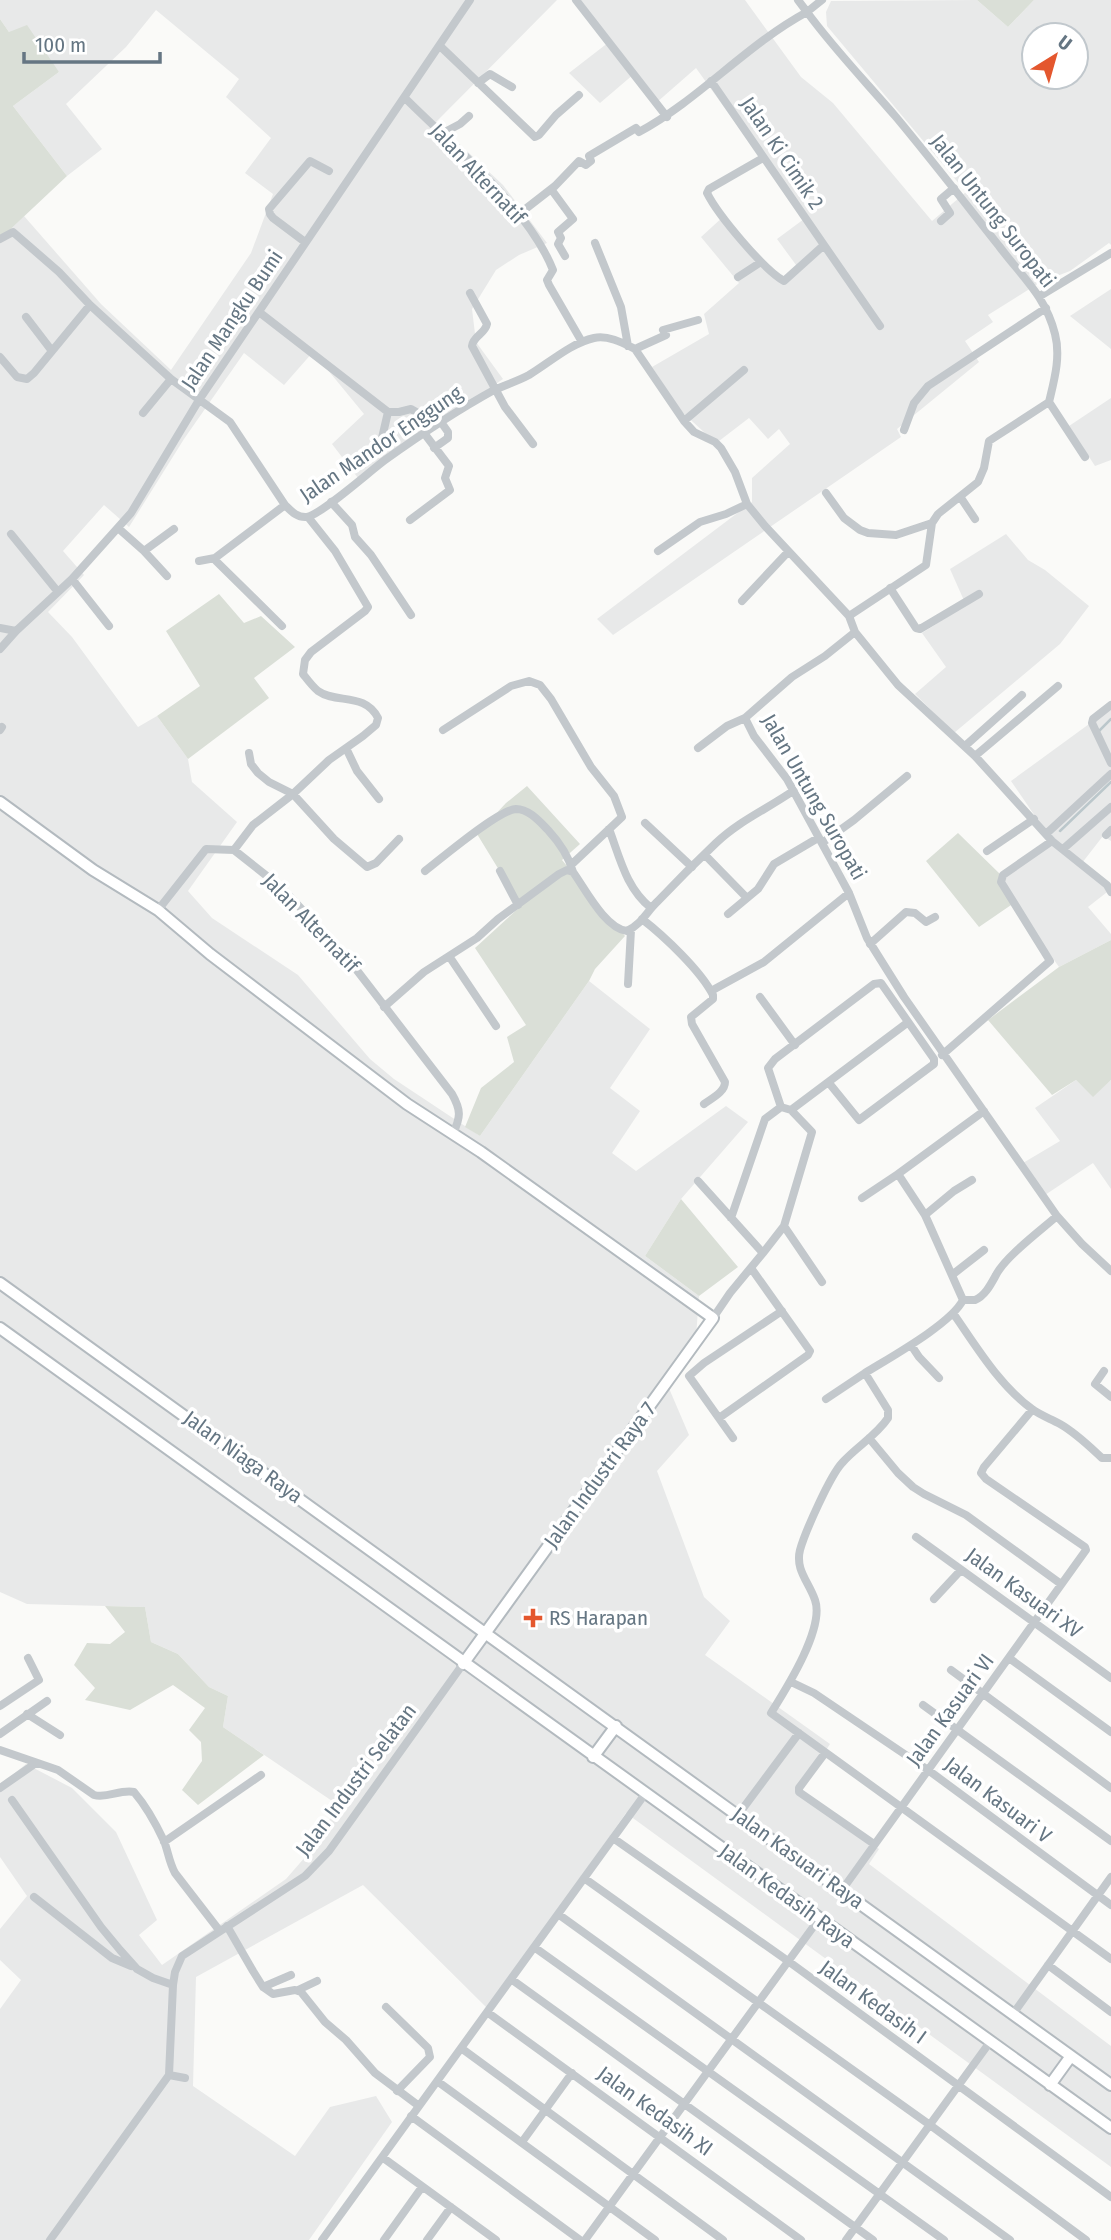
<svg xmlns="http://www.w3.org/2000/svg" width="1111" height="2240" viewBox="0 0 1111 2240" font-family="'Fira Sans Condensed',sans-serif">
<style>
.built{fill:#e8e9e9;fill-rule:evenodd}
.green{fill:#dadfd7}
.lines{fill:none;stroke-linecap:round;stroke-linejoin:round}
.stream{stroke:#bbc7cb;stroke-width:2.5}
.secondary-casing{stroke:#b3babf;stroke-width:14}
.street{stroke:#c3c8cc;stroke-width:8}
.secondary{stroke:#fff;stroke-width:10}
.poi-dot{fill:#e4572e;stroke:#fff;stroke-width:2.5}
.labels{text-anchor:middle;stroke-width:7;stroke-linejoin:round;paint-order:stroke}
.street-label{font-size:21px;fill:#657683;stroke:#fff}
.poi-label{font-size:21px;fill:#657683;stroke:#fff;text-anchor:start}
</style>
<rect width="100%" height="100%" fill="#fafaf8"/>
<path class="built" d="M0 0H557L436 122 503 185 547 243 519 255 496 270 472 309 476 342 503 379 358 478 332 444 364 414 313 352 284 385 244 353 184 439 129 527 104 505 63 551 84 575 48 612 72 637 138 727 157 716 188 759 192 782 237 822 188 891 212 918 298 975 370 1059 394 1079 480 1136 589 981 650 1029 610 1088 640 1111 612 1153 636 1171 726 1106 748 1122 681 1199 645 1256 699 1296 696 1337 665 1379 689 1435 657 1471 704 1597 730 1621 705 1655 830 1744 799 1792 879 1849 869 1864 1111 2046V2167L626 1813 488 2009 363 1885 196 1977 193 2086 295 2156 330 2107 376 2096 392 2122 309 2240H0V2009L21 1980 0 1960V1929L27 1896 0 1857V1785L26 1764 72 1788 116 1832 157 1920 139 1935 162 1965 286 1879 313 1848 338 1805 223 1727 228 1696 209 1687 178 1654 151 1642 145 1607 27 1604 0 1592V239L24 216 101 304 171 370 251 253 273 194 245 173 271 138 226 97 239 79 156 10 126 47 66 104 102 149 67 176 13 106 59 72 9 32 0 19Z
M574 0H745L801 77 833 103 932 221 966 192 827 26 826 12 831 1 977 0 1008 27 1034 0H1111V245L1109 243 1070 271 1039 283 988 315 993 322 965 341 979 362 897 429 901 437 613 635 597 619 752 502V478L790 444 779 429 768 439 749 418 719 441 705 433 681 411 652 367 709 334 704 314 739 283 701 237 724 216 784 283 799 269 777 239 804 219 696 68 656 103 634 74 600 103 569 73 609 42ZM1034 35H1076V77H1034Z
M1111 289V349L1070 316Z
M1111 398V460L1095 466 1069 426Z
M1006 534 1028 560 1045 570 1089 606 1060 644 954 733 915 694 946 667 922 633 966 605 950 569Z
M1111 708V841L1103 836 1082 863 1111 889 1088 907 1111 934V940L1059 967 1014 903 1001 875 1050 838 1011 781Z
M1076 1080 1093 1096 1111 1080V1189L1093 1163 1045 1195 1023 1163 1060 1141 1035 1108Z"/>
<path class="green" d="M977 0H1034L1008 27Z
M0 19 9 32 27 25 59 72 13 106 67 176 0 239Z
M219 594 244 623 261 616 295 647 254 678 269 698 188 759 157 716 200 686 166 631Z
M527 786 580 844 562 860 625 936 595 969 589 981 480 1136 465 1127 481 1088 514 1062 507 1037 526 1025 475 948 521 906 477 834 506 803Z
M958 833 1001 875 1014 903 979 927 926 861Z
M1111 940V1080L1093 1097 1076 1080 1052 1095 988 1020 1059 967Z
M681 1199 738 1267 699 1296 645 1256Z
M105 1606 145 1607 151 1642 178 1654 209 1687 228 1696 223 1727 264 1755 198 1805 182 1790 202 1761 201 1742 189 1730 205 1708 173 1685 130 1710 85 1700 95 1688 74 1665 87 1643 110 1644 125 1632Z"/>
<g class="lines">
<path class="stream" d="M1098 732 1111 719
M1060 831 1111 782"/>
<defs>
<path id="secondary" d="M0 802 93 870 158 910 210 954 407 1104 481 1152 713 1318 463 1664
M0 1283 1111 2085
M0 1328 1111 2128
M593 1757 616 1726
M1050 2085 1071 2056"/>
</defs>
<use href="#secondary" class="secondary-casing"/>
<path class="street" d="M576 0 667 117
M822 0 807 12C834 49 866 82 896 117 931 159 965 203 999 246 1022 277 1045 295 1055 334 1061 357 1054 381 1049 402L989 441 984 468 978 482 938 514 932 523 926 565 849 616 855 632 825 656 792 677 745 718 754 736 787 779 849 893 867 938 904 997 1057 1216 1082 1244 1111 1271
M440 46 535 137 539 135 556 115 579 95
M711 81 824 245 784 281C763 269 718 215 707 193L709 189 763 158
M478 83 490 74 512 87
M405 98C453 146 528 207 553 270L547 280 549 285 582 342
M441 134 460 124 469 116
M551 189 573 219 558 232 561 238 558 244 565 256
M519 214 555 186 579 161 586 165 591 161 589 156 636 128 639 132C700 99 746 45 807 12L798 0
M941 221 950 213 941 199 954 188
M0 239 13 232 59 272 90 305 171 379 230 422 285 505C291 511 297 518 307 517 322 514 370 471 385 460 420 435 456 411 494 390 505 385 518 381 529 375 549 363 571 343 594 338 608 335 623 343 635 349L684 421 694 432 715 442 721 448 735 472 747 504 765 526 849 616
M305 242 273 218 270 214 269 209 310 161 329 171
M595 243 621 307 628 346
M824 245 880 326
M738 277 761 262
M470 293 487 324C485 334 473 336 472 346L505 407 533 444
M1040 296 1111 253
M259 312 388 412H399L411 409 437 424
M26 317 52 351
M635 349 666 335 663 330 698 320
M0 357 17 377 27 379 34 373 90 305
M1049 402 1085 457
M143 413 171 379
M684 421 744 370
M904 430 914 403 928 386 1046 308
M382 438 388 412
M434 448 448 438V432L441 422
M826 493 844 518 860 530 868 533 896 535 932 523
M961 498 975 519
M331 502 352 525 355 537 371 555 411 615
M410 520 450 490 445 478 449 466 424 433
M118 528 144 551 167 576
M11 534 58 592
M144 551 174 529
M658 551 700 522 726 514 747 504
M215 558 216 561 282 626
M199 561 215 558 285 505
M72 579 109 626
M890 588 916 628 920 629 979 594
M742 601 788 552
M0 628 16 631
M855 632 898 685 975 756 1052 841 1107 885 1111 892
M0 649 16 631 72 579 131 513 199 400 470 0
M1111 705 1093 719 1092 723 1111 763
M0 730 2 727
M443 730 511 686 529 681 540 685 551 699 591 767 614 796 622 817 571 865
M965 746 1022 695
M346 748 357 771 379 799
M698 748 727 726 745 718
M249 753 251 764 258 773 269 782 293 794 334 839 367 867 376 863 399 839
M975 756 1058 686
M645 823 692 867
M609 829C620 858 626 888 651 908
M1046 834 1111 774
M1106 835 1111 830
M822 843 854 820 907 776
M1063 849 1111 807
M234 850 253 825 293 794 329 760 363 736 376 725 378 718C365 692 336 704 318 691 312 686 307 679 303 674L305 660 311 652 365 611 368 607 335 551 308 517
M987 851 1034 819
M705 855 747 898
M425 871C442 858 498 810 516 809 529 809 540 822 548 830 559 842 569 857 573 872 586 890 605 928 627 931 641 925 647 911 658 901 677 881 696 862 716 843 739 821 767 809 793 791
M500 871 518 905
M158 910 206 849 234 850 282 888 349 960 452 1094C461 1110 461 1117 453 1133
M728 914 758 889 774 864 818 838
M642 919C664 936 701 971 713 995V999L691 1017 692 1024 725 1082C725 1092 712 1098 704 1104
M870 944 906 912 915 913 926 922 935 917
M449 956 496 1026
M628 984 631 930
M711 991 764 962 849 893
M760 997 795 1045
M384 1007 424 972 477 938 498 919 559 874 567 870 573 872
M942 1055 1050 961 1001 882 1003 875 1052 841
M791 1110 907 1023
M984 1111 898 1174 925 1215 963 1300C951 1324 889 1358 865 1373L888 1410V1418C876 1436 856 1447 842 1463 830 1476 805 1532 800 1550 795 1570 809 1582 815 1600 825 1628 786 1689 771 1713L1111 1959
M698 1181 763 1253 730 1293 713 1318
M862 1198 898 1174
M925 1215 954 1191 972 1180
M731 1218 765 1119 781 1107
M784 1226 822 1282
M763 1253 784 1226 812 1132 791 1110 781 1107 768 1068 775 1059 874 984 881 983 934 1059V1064L859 1120 829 1083
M952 1275 984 1250
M963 1300C964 1300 974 1300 975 1300 985 1296 991 1284 996 1275 1005 1257 1041 1230 1057 1216
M953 1313C976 1346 999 1385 1032 1409 1040 1415 1051 1419 1060 1424 1076 1433 1089 1446 1102 1458H1111
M911 1345 919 1357 939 1378
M1104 1371 1095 1384 1111 1397
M826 1399 865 1373
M719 1418 808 1355 810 1351 751 1268
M733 1438 689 1376 704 1363 782 1311
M869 1438 898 1473 913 1487 924 1494 966 1515 1061 1584
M916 1537 1111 1678
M934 1599 961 1570
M1009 1658 1111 1732
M951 1670 1111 1788
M791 1682 814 1693 928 1770 1111 1905
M923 1705 1111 1841
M0 1706 39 1680 28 1658
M27 1714 60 1735
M0 1734 47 1701
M0 1750 58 1770 94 1795C107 1799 120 1789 134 1792 146 1806 156 1824 164 1841 168 1851 169 1862 175 1873L219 1930
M825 1753 799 1788V1792L874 1844
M0 1788 36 1763
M12 1800 101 1927 120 1950 137 1969 153 1978 173 1985
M738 1815 799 1733
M613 1838 788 1961 1111 2197
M164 1842 261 1775
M584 1878 930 2125 1086 2240
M842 1890 1086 1550 1085 1547 986 1479 981 1473 984 1467 1032 1410
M34 1897 112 1958 131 1966
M558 1914 1010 2240
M227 1926 253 1971 263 1987 273 1994 295 1990 301 1992 325 2022 346 2040 375 2073 419 2106
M534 1947 944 2240
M1048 1965 1111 2012
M511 1979 873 2240
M263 1987 291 1975
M298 1990 317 1981
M386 2007 428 2048 430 2057 397 2091
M487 2012 801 2240
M1013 2014 1111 1877
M461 2048 723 2240
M169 2075 185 2078
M437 2081 655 2240
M411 2116 580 2240
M522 2142 572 2073
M382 2157 496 2240
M50 2240 169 2075 173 1985 175 1972 182 1956 305 1876 329 1851 463 1664
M322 2240 645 1794
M384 2240 422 2187
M427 2240 451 2207
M585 2240 819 1919
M846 2240 990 2042"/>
<use href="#secondary" class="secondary"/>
</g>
<path class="poi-dot" d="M529.5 1607.5h7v7h7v7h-7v7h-7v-7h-7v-7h7z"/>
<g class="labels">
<g class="street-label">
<text transform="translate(782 153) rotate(56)" y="7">Jalan Ki Cimik 2</text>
<text transform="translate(478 174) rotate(47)" y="7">Jalan Alternatif</text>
<text transform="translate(993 211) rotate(52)" y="7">Jalan Untung Suropati</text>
<text transform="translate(232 320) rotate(-56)" y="7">Jalan Mangku Bumi</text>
<text transform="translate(381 444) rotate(-34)" y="7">Jalan Mandor Enggung</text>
<text transform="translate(814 797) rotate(60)" y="7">Jalan Untung Suropati</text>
<text transform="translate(311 923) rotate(46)" y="7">Jalan Alternatif</text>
<text transform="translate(243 1457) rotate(36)" y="7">Jalan Niaga Raya</text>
<text transform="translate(600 1475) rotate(-54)" y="7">Jalan Industri Raya 7</text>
<text transform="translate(1024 1593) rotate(36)" y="7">Jalan Kasuari XV</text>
<text transform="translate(950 1710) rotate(-54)" y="7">Jalan Kasuari VI</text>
<text transform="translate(356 1780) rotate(-53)" y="7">Jalan Industri Selatan</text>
<text transform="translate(998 1800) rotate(37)" y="7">Jalan Kasuari V</text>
<text transform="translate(798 1858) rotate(36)" y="7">Jalan Kasuari Raya</text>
<text transform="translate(787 1896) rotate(36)" y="7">Jalan Kedasih Raya</text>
<text transform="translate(873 2002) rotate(36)" y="7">Jalan Kedasih I</text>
<text transform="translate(655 2111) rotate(36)" y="7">Jalan Kedasih XI</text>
</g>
<g class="poi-label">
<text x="549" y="1625">RS Harapan</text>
</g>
</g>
<g transform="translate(1055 56) rotate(37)"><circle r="33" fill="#ffffff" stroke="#c1c8cd" stroke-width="2"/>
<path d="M0-5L12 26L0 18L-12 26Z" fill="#e4572e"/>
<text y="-10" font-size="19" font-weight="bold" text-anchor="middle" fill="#657683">U</text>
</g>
<path d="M24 52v10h136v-10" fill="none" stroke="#657683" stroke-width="3.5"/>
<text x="35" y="52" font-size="21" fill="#657683" stroke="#ffffff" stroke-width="5" paint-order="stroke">100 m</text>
</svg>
